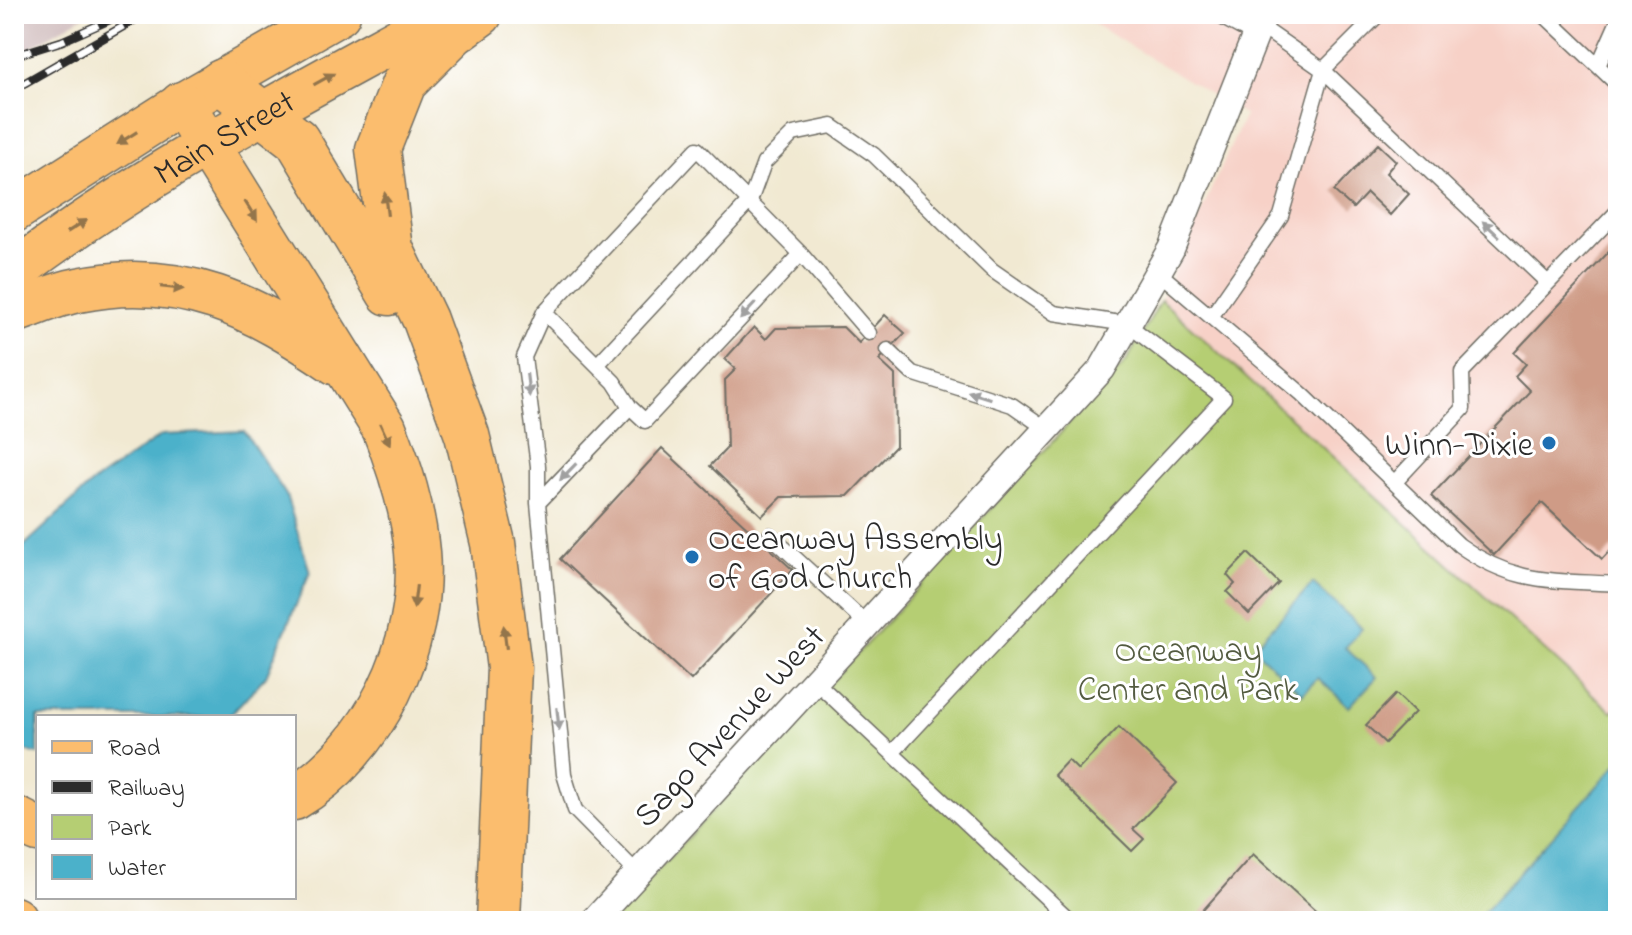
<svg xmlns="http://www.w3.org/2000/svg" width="1632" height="935" viewBox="0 0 1632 935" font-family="'Indie Flower',sans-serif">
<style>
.built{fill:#f7d1c7}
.industrial{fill:#d2bfc0}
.green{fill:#b5ce73;stroke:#707c4f;stroke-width:2}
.water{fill:#4bb1ca;stroke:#3b6e7a;stroke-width:2}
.building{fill:#cf9b86}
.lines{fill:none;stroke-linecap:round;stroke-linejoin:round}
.service-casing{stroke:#706e65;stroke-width:17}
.minor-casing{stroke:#706e65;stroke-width:29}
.primary-casing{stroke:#706e65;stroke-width:45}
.motorway-casing{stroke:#706e65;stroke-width:47}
.service{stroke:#fff;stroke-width:14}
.minor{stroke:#fff;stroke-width:26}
.primary{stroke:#fbbd6e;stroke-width:42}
.motorway{stroke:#fbbd6e;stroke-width:44}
.rail-casing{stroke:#2b2b2b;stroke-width:9}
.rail{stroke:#fff;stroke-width:6;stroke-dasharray:18;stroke-linecap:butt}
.oneway{fill:#93744c}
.oneway2{fill:#a0a0a0}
.poi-dot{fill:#1f6fb2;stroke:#fff;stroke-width:3}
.labels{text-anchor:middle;stroke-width:6;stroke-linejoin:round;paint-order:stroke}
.street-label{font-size:34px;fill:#2b2b2b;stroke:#fff}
.poi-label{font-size:34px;fill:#2b2b2b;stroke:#fff;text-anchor:end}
.park-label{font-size:34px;fill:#545c41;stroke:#fff}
</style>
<rect width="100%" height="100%" fill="#fff"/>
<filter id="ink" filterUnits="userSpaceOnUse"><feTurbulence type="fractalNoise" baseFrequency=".0125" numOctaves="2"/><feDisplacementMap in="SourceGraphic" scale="16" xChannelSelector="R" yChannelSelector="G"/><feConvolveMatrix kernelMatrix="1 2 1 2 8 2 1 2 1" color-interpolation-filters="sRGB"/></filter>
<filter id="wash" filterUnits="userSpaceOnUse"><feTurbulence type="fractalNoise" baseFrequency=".006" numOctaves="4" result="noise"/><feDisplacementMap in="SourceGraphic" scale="32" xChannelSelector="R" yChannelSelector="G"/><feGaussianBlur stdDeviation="1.8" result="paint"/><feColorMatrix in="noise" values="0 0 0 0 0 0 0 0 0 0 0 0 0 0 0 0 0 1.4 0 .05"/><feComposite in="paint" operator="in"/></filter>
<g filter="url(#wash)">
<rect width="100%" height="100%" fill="#f1e9d2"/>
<path class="built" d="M1077 14H1618V706L1612 712 1161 300 1245 115Z"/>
<path class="industrial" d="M14 14H87L14 57Z"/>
<path class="green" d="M1161 300 1612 712 1618 706V921H611L1126 362Z"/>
<path class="water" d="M244 431 286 495 310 572 266 676 228 717H38V754L16 749 14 555 91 484 162 435Z
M1313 583 1362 628 1345 648 1377 677 1349 707 1318 678 1302 694 1253 648Z
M1618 763V921H1476Z"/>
<g id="blocks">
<path class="building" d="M1378 144 1396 161 1386 173 1409 194 1390 215 1367 193 1353 208 1334 191Z
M1618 242V542L1602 559 1542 503 1494 555 1431 496 1530 391 1515 376 1526 364 1514 353Z
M885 315 905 333 879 360 895 375 896 446 848 496 781 497 762 516 710 466 727 448 725 380 736 369 725 359 754 327 766 339 776 328 843 327 859 343Z
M662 448 793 570 691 680 560 559Z
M1248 553 1279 583 1249 614 1227 592 1235 584 1227 575Z
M1396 694 1415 712 1385 743 1366 725Z
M1119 727 1177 783 1133 829 1144 839 1132 851 1054 775 1068 760 1078 770Z
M1253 854 1321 916 1317 921 1196 918Z"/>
</g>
</g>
<g filter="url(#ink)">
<use href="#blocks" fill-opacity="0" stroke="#706e65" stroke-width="2"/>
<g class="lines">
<defs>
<path id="service" d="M1216 14 1256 36
M1543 14 1618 85
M1260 26 1323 70 1548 283
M1598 66 1618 21
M1158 272 1302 394 1459 545C1514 585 1553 580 1618 584
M544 312 614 382 630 407
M1211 317 1281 216 1323 70 1379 14
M888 350 912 373 1012 405 1048 430
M598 364 750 201 764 163 793 134 832 126 874 155 992 270 1054 313 1127 324 1224 398 892 753
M1395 482 1463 409 1462 372 1618 211
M538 503V466L524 357 544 312 697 149 801 254 869 333
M770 535 869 626
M817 683 1071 921
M638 874 575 810 564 774 538 503 630 407 645 421 801 254"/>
<path id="minor" d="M594 921 1102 369 1171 249 1264 14"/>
<g id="primary">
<path d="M14 211 182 104 339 14"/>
<path id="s1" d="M14 272C147 171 298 94 444 14"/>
</g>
<path id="motorway" d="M480 14 454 33 404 83 378 149 391 249 425 320 467 435 493 543 509 668 498 921
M221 82 297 140 389 293
M182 104 384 428C400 468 413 508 417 552 425 645 374 750 294 798
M14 311C35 304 57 294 78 290 181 268 255 307 337 363
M14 818 38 830
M14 919 15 921"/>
</defs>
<use href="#service" class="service-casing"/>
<use href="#minor" class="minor-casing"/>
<use href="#primary" class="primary-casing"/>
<use href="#motorway" class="motorway-casing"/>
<use href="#service" class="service"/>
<use href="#minor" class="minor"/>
<use href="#primary" class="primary"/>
<use href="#motorway" class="motorway"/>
<defs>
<path id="rail" d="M14 56 62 41 123 14
M14 89 145 14"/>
</defs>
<use href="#rail" class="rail-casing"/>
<use href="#rail" class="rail"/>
</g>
<defs><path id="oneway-solid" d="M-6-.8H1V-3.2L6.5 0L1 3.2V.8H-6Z" transform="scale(2)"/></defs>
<g class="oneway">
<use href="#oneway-solid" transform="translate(324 79) rotate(-29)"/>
<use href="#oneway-solid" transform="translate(127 138) rotate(148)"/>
<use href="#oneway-solid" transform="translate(386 204) rotate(-97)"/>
<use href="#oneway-solid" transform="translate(251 211) rotate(58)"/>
<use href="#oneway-solid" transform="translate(77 226) rotate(-32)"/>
<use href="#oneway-solid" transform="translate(172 288) rotate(7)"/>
<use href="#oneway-solid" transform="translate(385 434) rotate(65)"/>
<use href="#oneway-solid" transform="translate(415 597) rotate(97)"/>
<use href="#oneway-solid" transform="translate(505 637) rotate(-97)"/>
</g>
<g class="oneway2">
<use href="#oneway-solid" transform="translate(1491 229) rotate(-137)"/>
<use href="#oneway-solid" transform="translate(748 311) rotate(133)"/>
<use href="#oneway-solid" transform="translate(528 385) rotate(83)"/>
<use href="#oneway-solid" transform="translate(979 395) rotate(-162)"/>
<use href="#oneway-solid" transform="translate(568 472) rotate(134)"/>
<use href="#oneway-solid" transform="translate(558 719) rotate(84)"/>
</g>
</g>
<g class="poi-dot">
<circle cx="1549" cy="443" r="8"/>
<circle cx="692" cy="557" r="8"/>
</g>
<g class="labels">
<g class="street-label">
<text dy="12" stroke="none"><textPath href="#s1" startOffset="250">Main Street</textPath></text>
<text transform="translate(728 725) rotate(-47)" y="12">Sago Avenue West</text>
</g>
<g class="poi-label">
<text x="1533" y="455">Winn-Dixie</text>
<text x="708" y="549" text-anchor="start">Oceanway Assembly<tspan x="708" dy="39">of God Church</tspan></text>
</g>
<g class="park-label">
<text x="1188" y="661">Oceanway<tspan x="1188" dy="39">Center and Park</tspan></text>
</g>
</g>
<rect width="1632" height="935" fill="none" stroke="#fff" stroke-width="48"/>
<rect x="36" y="715" width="260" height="184" fill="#ffffff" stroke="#aaaaaa" stroke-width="2"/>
<rect x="52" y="741" width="40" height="12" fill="#fbbd6e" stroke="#aaaaaa" stroke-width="2"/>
<text x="108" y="755" font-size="24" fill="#2b2b2b">Road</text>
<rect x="52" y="781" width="40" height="12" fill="#2b2b2b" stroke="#aaaaaa" stroke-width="2"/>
<text x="108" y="795" font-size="24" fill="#2b2b2b">Railway</text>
<rect x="52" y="815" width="40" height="24" fill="#b5ce73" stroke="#aaaaaa" stroke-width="2"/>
<text x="108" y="835" font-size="24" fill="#2b2b2b">Park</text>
<rect x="52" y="855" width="40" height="24" fill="#4bb1ca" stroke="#aaaaaa" stroke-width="2"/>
<text x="108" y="875" font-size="24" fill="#2b2b2b">Water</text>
</svg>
